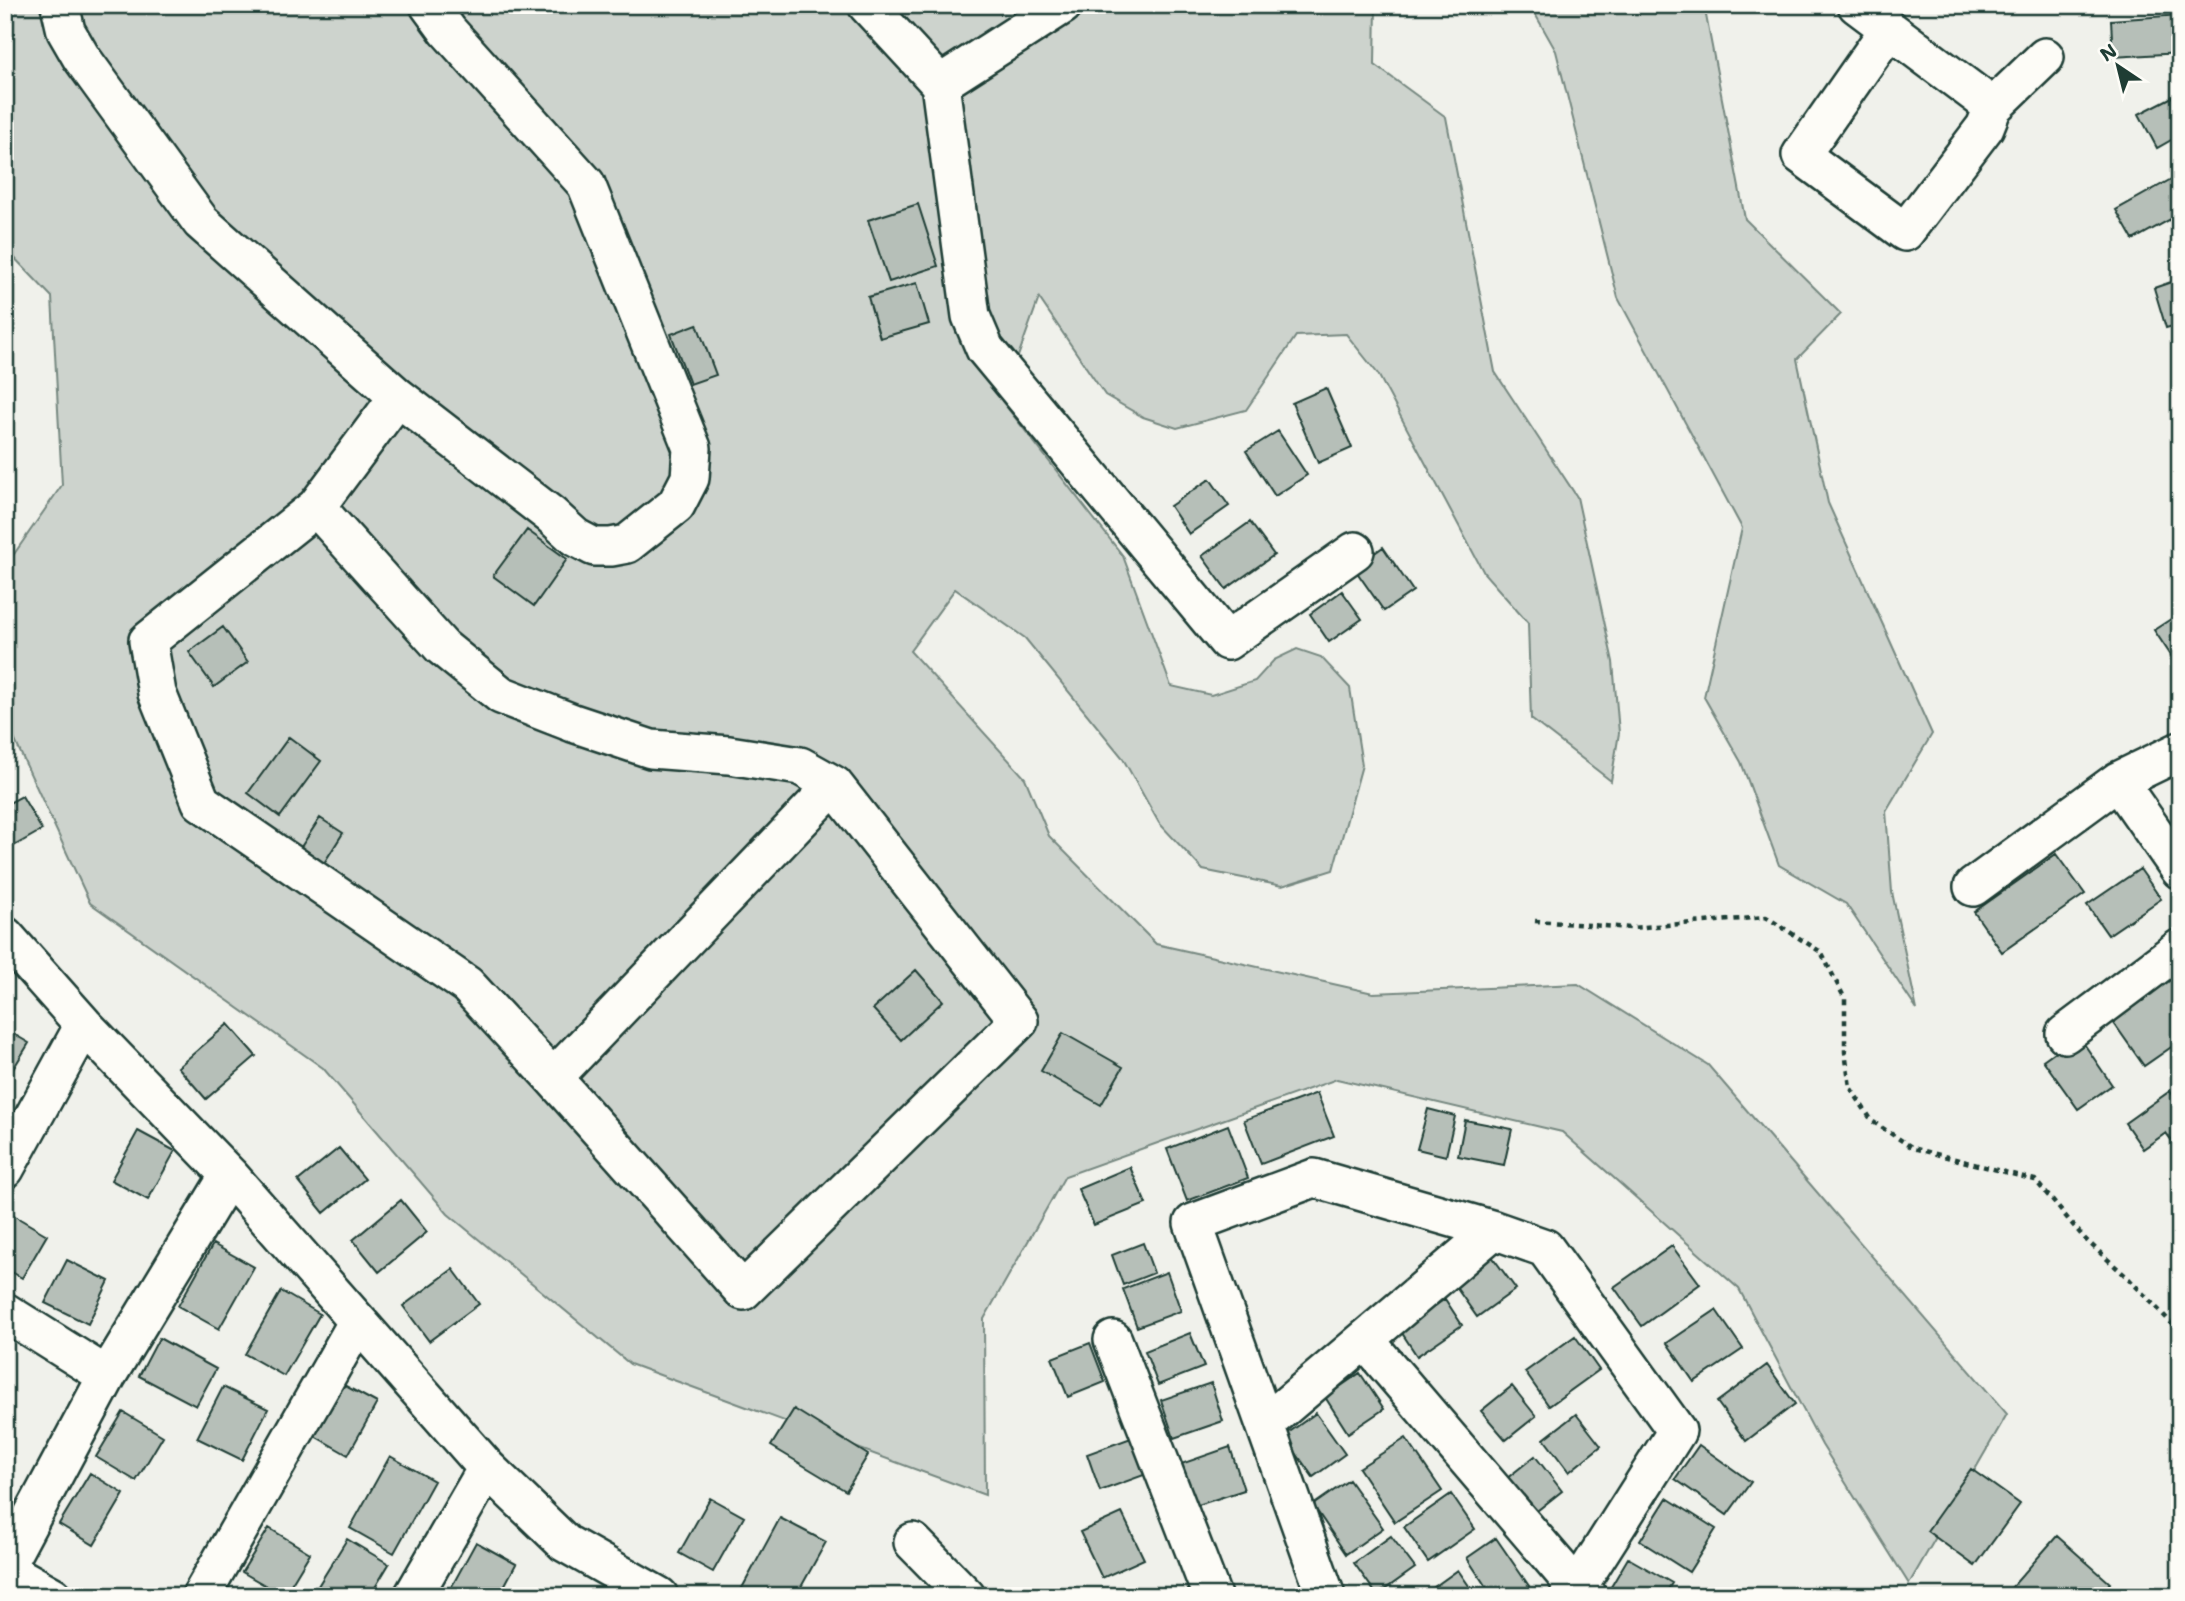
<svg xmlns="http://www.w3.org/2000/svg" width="2185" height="1601" viewBox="0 0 2185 1601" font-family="'Shantell Sans',sans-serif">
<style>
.green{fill:#cdd3cd;stroke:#768880;stroke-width:2}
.building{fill:#b6bfb8;stroke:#1f3d34;stroke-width:2}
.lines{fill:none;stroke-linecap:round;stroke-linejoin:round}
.minor-casing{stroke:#1f3d34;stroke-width:42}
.path{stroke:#1f3d34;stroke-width:4.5;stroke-dasharray:5 5;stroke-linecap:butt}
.minor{stroke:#fdfcf7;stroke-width:37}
</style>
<rect width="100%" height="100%" fill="#f0f1eb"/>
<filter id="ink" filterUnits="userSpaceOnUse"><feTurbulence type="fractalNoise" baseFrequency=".0143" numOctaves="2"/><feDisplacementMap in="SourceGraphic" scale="14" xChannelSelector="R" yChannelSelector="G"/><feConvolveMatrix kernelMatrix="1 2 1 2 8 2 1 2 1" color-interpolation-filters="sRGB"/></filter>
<g filter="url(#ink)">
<path class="green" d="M5 5H1376L1375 65 1446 117 1495 372 1577 497 1613 662 1619 733 1611 781 1531 719 1528 623 1484 573 1378 374 1346 334 1296 336 1246 410 1177 428 1143 417 1105 395 1039 298 1002 401 1123 556 1171 686 1211 695 1255 681 1274 660 1297 649 1321 657 1350 688 1362 765 1333 870 1282 886 1203 870 1159 823 1122 757 1025 638 955 589 910 651 1025 778 1049 836 1156 944 1373 993 1578 984 1708 1065 2007 1414 1909 1584 1822 1445 1739 1289 1562 1132 1337 1079 1065 1176 984 1319 985 1495 630 1364 448 1214 323 1068 90 903 5 719V567L62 485 52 297 5 248Z
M1530 5H1704L1745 219 1841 314 1797 359 1828 503 1932 734 1886 811 1892 892 1917 1010 1846 904 1779 865 1741 762 1704 697 1742 528 1618 298 1556 51Z"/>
<path class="building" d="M2180 15V53L2113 57 2111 20Z
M2180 93V135L2157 148 2139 114Z
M2175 177 2180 186V214L2133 240 2116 210Z
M918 204 938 266 889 282 868 220Z
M2180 279V324L2166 328 2154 288Z
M917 283 929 324 880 338 868 297Z
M697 324 716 375 690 384 671 334Z
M1326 388 1352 448 1318 463 1292 403Z
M1278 431 1307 475 1275 496 1246 451Z
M1210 479 1229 506 1189 534 1170 506Z
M1250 522 1274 555 1226 589 1202 556Z
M527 530 567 559 534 606 493 576Z
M1383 547 1413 591 1384 611 1354 568Z
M1342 591 1362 619 1329 642 1310 614Z
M2180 613V669L2154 630Z
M223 627 248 662 214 687 189 652Z
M289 737 321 761 280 817 248 793Z
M22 796 42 830 5 851V805Z
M320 818 343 833 324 863 301 847Z
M2056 854 2085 894 2002 952 1974 912Z
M2140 869 2161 899 2108 935 2087 905Z
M916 970 943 1001 901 1040 873 1009Z
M2171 976 2180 989V1041L2144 1066 2111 1019Z
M228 1024 256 1056 206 1099 178 1067Z
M5 1029 29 1043 10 1074 5 1072Z
M1063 1033 1123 1067 1101 1105 1041 1071Z
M2078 1035 2112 1085 2078 1109 2043 1060Z
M2170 1091 2180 1105V1152L2166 1133 2143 1149 2125 1123Z
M1317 1093 1334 1136 1261 1164 1244 1120Z
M1428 1109 1455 1116 1446 1156 1417 1149Z
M1465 1120 1512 1129 1504 1165 1458 1156Z
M1228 1125 1248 1178 1187 1201 1167 1149Z
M138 1131 175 1151 148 1200 111 1180Z
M339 1148 365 1179 324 1213 298 1181Z
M1130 1167 1146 1204 1094 1225 1078 1189Z
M401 1200 427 1232 379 1272 353 1240Z
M8 1212 47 1235 22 1278 5 1268V1216Z
M1143 1243 1154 1273 1123 1285 1112 1255Z
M213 1244 254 1267 219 1329 178 1306Z
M1672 1246 1700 1284 1642 1326 1614 1287Z
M1491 1255 1516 1289 1477 1317 1453 1283Z
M67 1260 109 1281 88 1324 45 1303Z
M453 1269 479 1304 429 1341 403 1306Z
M1167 1272 1181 1311 1137 1327 1123 1289Z
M281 1291 320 1314 284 1376 245 1354Z
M1445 1299 1462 1325 1417 1356 1400 1330Z
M1716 1310 1743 1349 1694 1382 1667 1343Z
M1190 1333 1204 1367 1158 1385 1145 1351Z
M1575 1336 1599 1370 1549 1406 1525 1372Z
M159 1338 216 1369 196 1406 139 1376Z
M1090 1343 1105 1382 1068 1397 1052 1358Z
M1767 1365 1795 1404 1746 1441 1717 1402Z
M1360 1373 1384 1409 1348 1433 1325 1397Z
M340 1383 377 1403 348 1455 313 1435Z
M1211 1383 1223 1421 1174 1438 1161 1400Z
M1512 1386 1536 1416 1506 1440 1481 1411Z
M223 1387 268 1409 242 1460 197 1438Z
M794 1409 868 1455 846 1491 771 1446Z
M123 1412 163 1436 136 1481 96 1457Z
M1316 1413 1345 1454 1313 1477 1284 1436Z
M1576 1414 1601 1446 1569 1472 1544 1439Z
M1131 1438 1144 1475 1100 1491 1087 1454Z
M1406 1438 1442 1491 1395 1522 1359 1468Z
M1699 1445 1751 1482 1727 1515 1675 1479Z
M1230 1447 1244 1490 1195 1506 1181 1464Z
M390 1456 434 1481 394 1553 350 1528Z
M1535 1456 1562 1491 1533 1514 1506 1479Z
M1971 1469 2020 1504 1975 1566 1927 1531Z
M90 1473 124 1494 94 1545 59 1524Z
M1349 1480 1383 1528 1346 1554 1313 1505Z
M1451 1494 1475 1529 1428 1562 1404 1527Z
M710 1498 744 1517 713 1572 679 1553Z
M1667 1498 1716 1529 1689 1572 1640 1541Z
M1122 1513 1144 1559 1102 1578 1080 1532Z
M780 1518 826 1542 796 1596H751L741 1590Z
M269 1528 310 1553 284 1596 242 1572Z
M1391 1536 1415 1568 1377 1595 1354 1563Z
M2057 1536 2110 1583 2099 1596H2004Z
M1496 1538 1529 1586 1515 1596H1492L1467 1558Z
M347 1539 389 1564 370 1596H333L318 1586Z
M476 1542 516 1564 499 1596H448L447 1595Z
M1628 1558 1672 1583 1664 1596H1614L1608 1592Z
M1458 1570 1476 1596H1434L1430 1590Z"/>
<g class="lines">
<defs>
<path id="minor" d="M60 5 66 31 81 57 201 222 398 397 551 515 575 537 594 547H611L627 544 676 505 690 478 692 448 586 184 448 31 429 5
M867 5 940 84 971 316 985 349 1227 641 1355 551
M1857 5 1993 107 1985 127 1905 232 1801 155 1889 29
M940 84 1063 5
M1993 107 2045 57
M316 507 442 647 501 695 573 723 651 749 729 755 800 766 834 785 1019 1021 743 1291 553 1078 467 985 201 802 157 693 148 641Z
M316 507 398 397
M2118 781 2180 870
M1973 887 2118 781 2180 751
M5 936 84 1025 229 1175 487 1468 565 1543 659 1596
M2065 1034 2180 948
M553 1078 834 785
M5 1169 84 1025
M5 1312 107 1376
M1113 1340 1212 1596
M1365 1340 1577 1588 1587 1596
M1265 1424 1494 1230
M913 1542 966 1596
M5 1567 107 1376 229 1175
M5 1569 53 1596
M201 1596 357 1323
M413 1596 487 1468
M1326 1596 1193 1223 1314 1178 1494 1230 1545 1248 1677 1431 1577 1588 1569 1596"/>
</defs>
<use href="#minor" class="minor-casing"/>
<path class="path" d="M1535 921 1631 928 1766 917 1821 952 1845 999V1052L1850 1087 1872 1121 1913 1148 2035 1180 2085 1239 2128 1278 2180 1332"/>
<use href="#minor" class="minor"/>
</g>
</g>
<rect width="2185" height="1601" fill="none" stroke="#fdfcf7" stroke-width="28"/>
<rect x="14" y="14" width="2157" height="1573" fill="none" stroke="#1f3d34" stroke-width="2.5" filter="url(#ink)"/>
<g transform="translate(2118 66) rotate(325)" stroke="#fdfcf7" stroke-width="5" paint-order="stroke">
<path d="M0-5L12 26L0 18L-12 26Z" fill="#1f3d34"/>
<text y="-10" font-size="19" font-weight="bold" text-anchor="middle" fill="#1f3d34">N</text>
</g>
</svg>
